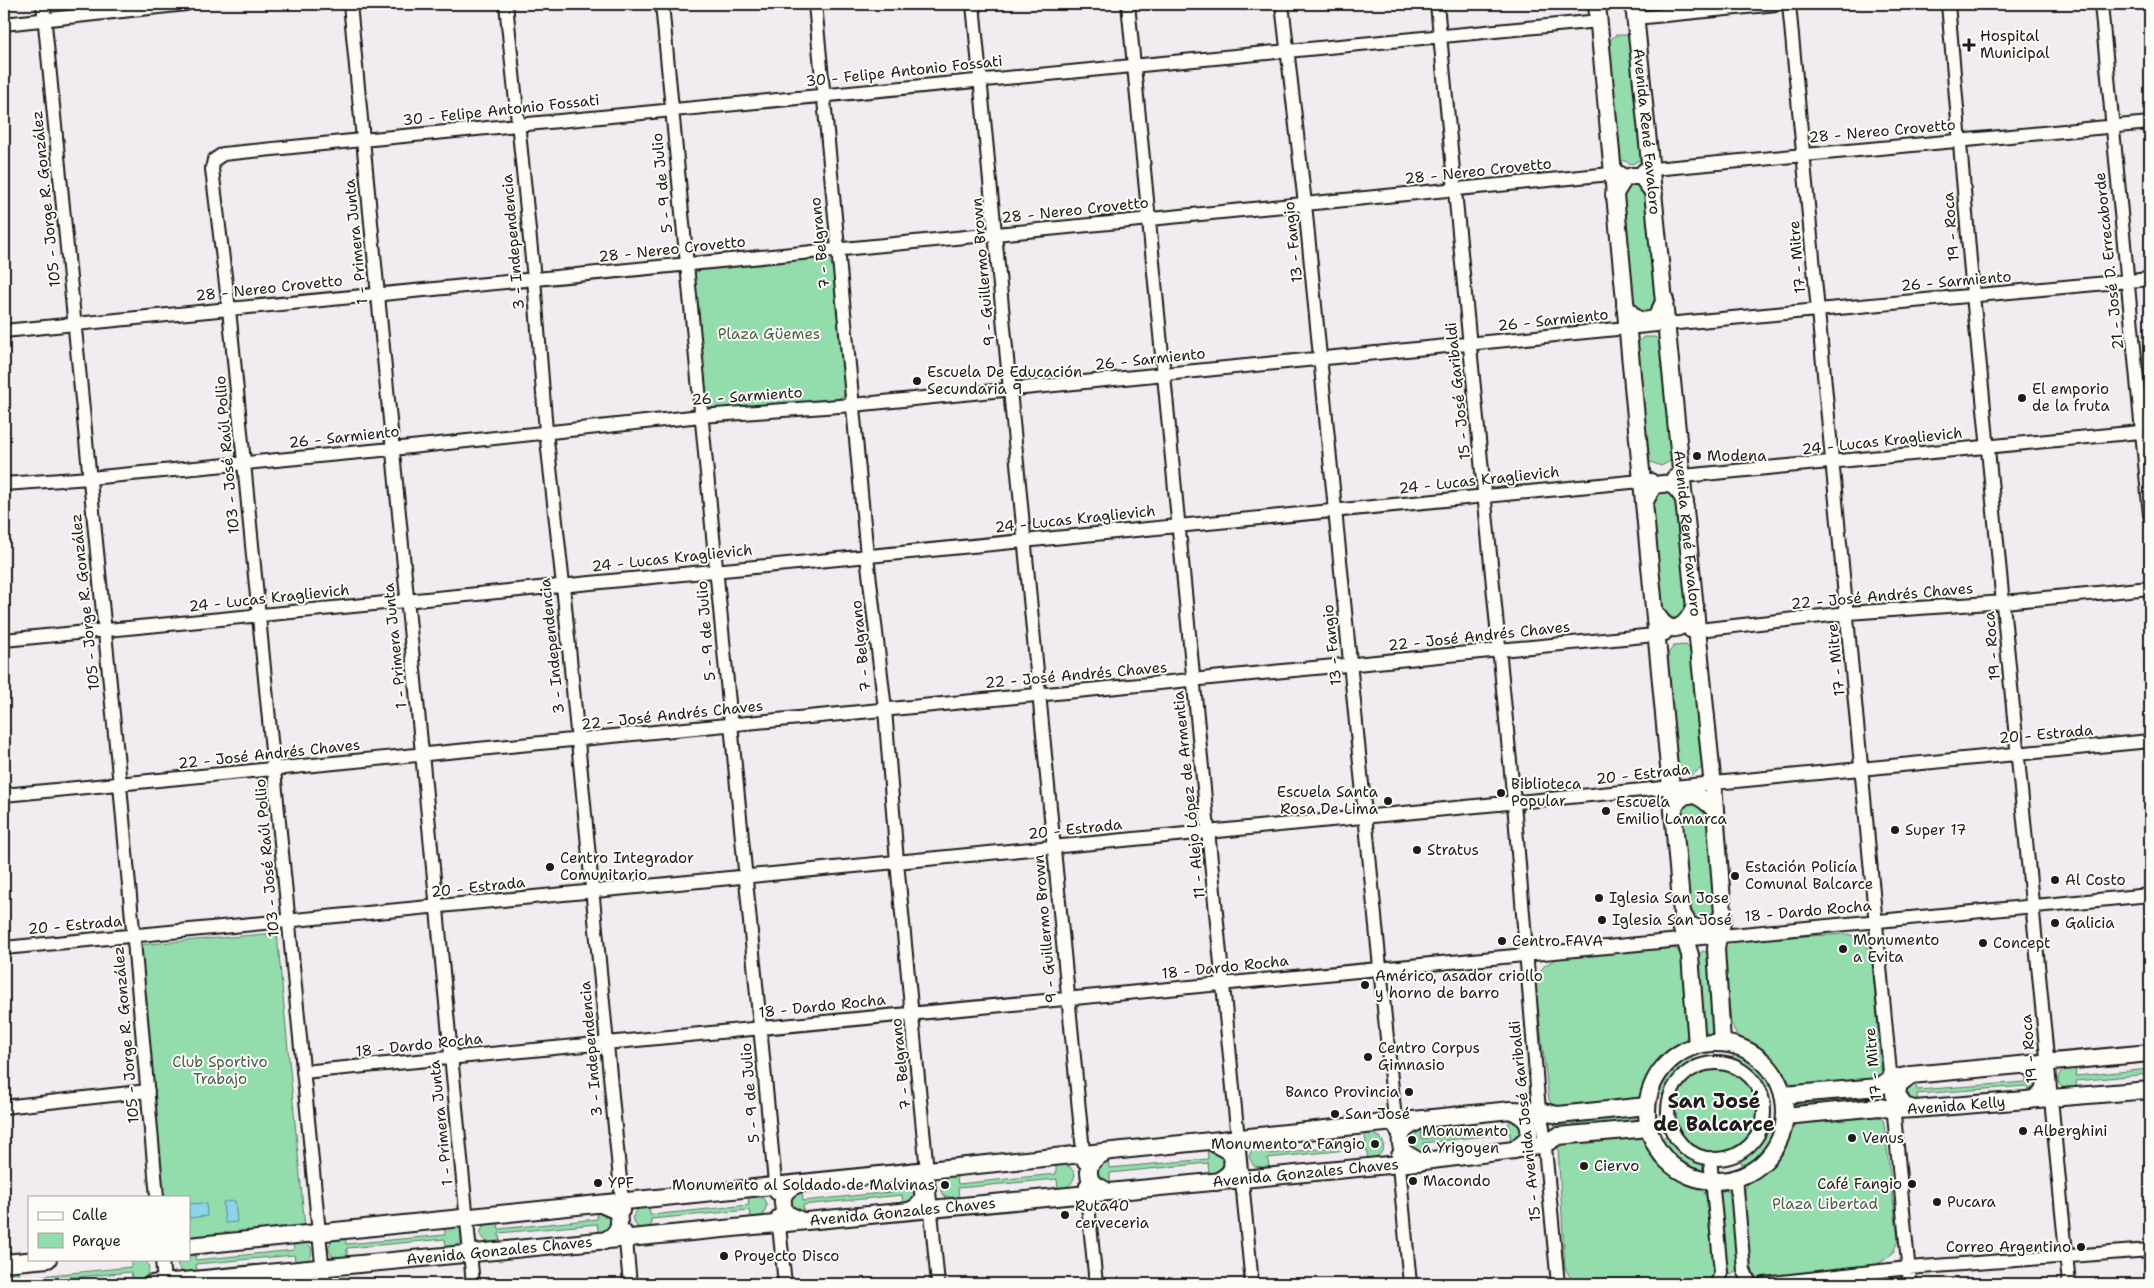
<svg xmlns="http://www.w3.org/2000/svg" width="2154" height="1288" viewBox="0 0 2154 1288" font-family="'Shantell Sans',sans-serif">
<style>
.green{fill:#93dcab;stroke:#587c64}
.water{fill:#8bd4ec;stroke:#5f8a99}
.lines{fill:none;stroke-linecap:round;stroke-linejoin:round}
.minor-casing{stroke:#1c1c1c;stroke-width:16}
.major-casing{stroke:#1c1c1c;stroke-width:20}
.minor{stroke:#fdfcf7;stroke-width:12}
.major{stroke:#fdfcf7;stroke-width:16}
.poi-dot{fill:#1c1c1c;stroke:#fdfcf7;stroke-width:2}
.labels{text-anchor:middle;stroke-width:4;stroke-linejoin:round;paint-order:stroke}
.poi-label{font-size:15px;fill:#1c1c1c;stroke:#fdfcf7;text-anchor:start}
.street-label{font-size:15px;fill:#1c1c1c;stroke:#fdfcf7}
.park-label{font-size:15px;fill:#465f4e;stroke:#fdfcf7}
.district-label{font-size:20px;font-weight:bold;fill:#1c1c1c;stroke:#fdfcf7}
</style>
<rect width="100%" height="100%" fill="#f2ebf0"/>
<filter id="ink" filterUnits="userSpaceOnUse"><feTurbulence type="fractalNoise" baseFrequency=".02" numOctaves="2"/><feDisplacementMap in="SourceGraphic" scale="10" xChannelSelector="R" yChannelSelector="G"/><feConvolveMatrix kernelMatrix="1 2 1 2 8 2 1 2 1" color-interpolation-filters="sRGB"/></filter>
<g filter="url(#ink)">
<path class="green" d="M1615 35H1626L1634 42 1643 158 1632 164 1619 159 1606 46Z
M1630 184H1641L1649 191 1659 299 1654 311C1642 315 1638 310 1631 302L1621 195Z
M815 257 829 260 835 272 846 389 843 396 836 400 717 412 707 409 693 284 694 273 705 267Z
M1643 337H1655L1663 344 1673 452 1672 460 1661 466 1648 461 1634 348Z
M1665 490 1678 497 1687 613C1674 620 1670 619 1660 609L1650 502 1654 495Z
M1686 645 1693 652 1704 761 1702 768 1691 775 1679 770 1675 764 1665 657 1674 646Z
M1687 801 1707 808 1717 916 1707 924 1691 920 1678 812Z
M277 933 305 1228 189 1239V1197H161L137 945Z
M1846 934C1861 937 1868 943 1872 958L1882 1077 1877 1082 1798 1089 1792 1085 1770 1058 1739 1039 1731 1023 1724 951 1732 941 1737 940Z
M1675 948 1684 957 1689 1026 1688 1035 1677 1049 1658 1066 1640 1097 1635 1102 1555 1108 1549 1100 1535 984 1540 972 1545 965 1560 957Z
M1703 951 1709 953 1714 1033 1710 1035 1703 1030 1698 955Z
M1738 1051C1752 1054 1769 1067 1774 1081L1772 1086H1763L1750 1072 1734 1063 1732 1057Z
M1688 1054 1693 1059 1692 1065 1678 1077 1666 1095 1657 1094 1655 1088C1661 1075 1674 1056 1688 1054Z
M2075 1066 2076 1076 2150 1069V1074L2076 1081 2077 1091H2066L2059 1084C2055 1073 2065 1068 2075 1066Z
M1672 1111a44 44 0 1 1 88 0a44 44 0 1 1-88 0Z
M2026 1071 2044 1078 2028 1096 2027 1086 1917 1094 1918 1105H1912L1900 1090 1915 1079 1917 1090 2026 1082Z
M1879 1094 1878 1100 1796 1108V1101Z
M1635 1114 1636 1122 1554 1129 1555 1121Z
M1873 1114 1883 1120 1884 1124 1898 1240 1893 1253 1887 1258 1873 1267 1764 1279H1759L1750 1270 1744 1199 1745 1189 1749 1182 1775 1158 1793 1127 1798 1122Z
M1514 1117 1528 1129 1511 1143 1510 1133 1423 1143V1154L1412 1153 1405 1139 1408 1134 1421 1128 1422 1139 1509 1129V1118Z
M1773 1126 1777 1128 1778 1134 1768 1152 1752 1166H1743L1741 1162 1742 1156 1758 1143 1767 1128Z
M1371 1133 1380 1137 1384 1144C1383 1154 1377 1158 1368 1159L1366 1148 1268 1158 1269 1168 1254 1166 1249 1157C1252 1148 1256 1144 1266 1143L1268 1154 1366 1144 1365 1134Z
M1641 1134 1671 1166 1701 1185 1708 1201 1716 1272 1708 1283H1703L1578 1284 1571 1279 1565 1268 1558 1147 1562 1141Z
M1666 1135C1674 1135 1678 1145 1684 1150 1690 1155 1700 1157 1704 1164L1702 1170C1689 1176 1662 1153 1661 1140Z
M1207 1148 1222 1152 1225 1164 1219 1171 1209 1174 1208 1163 1110 1173V1183H1099L1092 1168 1108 1158 1109 1168 1208 1159Z
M1061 1163 1070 1167 1075 1174C1073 1184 1068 1188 1058 1189L1057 1179 958 1188 959 1199 944 1196 940 1188 946 1176 956 1173 958 1184 1056 1174V1164Z
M901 1180 911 1181 919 1196 903 1206 902 1195 803 1205 804 1215 799 1216 786 1200 802 1190 803 1201 901 1191Z
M1725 1190 1732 1194 1738 1269 1731 1274 1726 1271 1719 1194Z
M753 1194 763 1198 767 1205 763 1215 751 1220 749 1210 651 1219V1230L637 1227 632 1218 639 1207 649 1204 650 1215 749 1205 748 1195Z
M597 1209 611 1212 612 1229 599 1234 597 1224 499 1233 500 1244 485 1241 480 1233 485 1223 497 1218 499 1229 597 1219Z
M444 1224 455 1225 462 1231C465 1243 456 1247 446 1249L445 1239 347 1248V1259L332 1256 328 1248 332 1239 345 1233 346 1244 445 1235Z
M293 1240 304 1241 311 1247C314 1259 306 1263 296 1265L294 1255 196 1264 197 1275 182 1272 177 1264 179 1259H189V1249H194L196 1260 294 1250Z
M131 1259H144L148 1264C151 1275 143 1281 133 1282L131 1272 4 1284V1270L19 1268 20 1278 131 1267Z"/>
<path class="water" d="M235 1201 237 1222 225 1223 223 1202Z
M206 1203 207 1216 189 1218V1204Z"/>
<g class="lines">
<defs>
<path id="minor" d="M43 4 120 785 157 1197
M350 4 473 1284
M506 4 534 279 546 431 563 585 623 1211
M662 4 776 1193
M815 4 867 556 885 709 897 862 938 1284
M973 4 1084 1162
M1128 4 1252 1284
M1282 4 1305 204 1396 1130
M1437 4 1514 803 1539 1111 1543 1127 1558 1284
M1789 4 1910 1284
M1948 4 1973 295 2069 1284
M2101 4 2150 515
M1635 18 1777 4
M4 24 186 4
M1643 170 2150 123
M4 331 1621 173
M1673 477 2150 431
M4 484 90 478 392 449 701 416 853 405 1667 324 2150 279
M1690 631 1848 613 2004 602 2150 588
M4 640 1651 480
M4 795 1665 634
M4 948 2150 741
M1668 1111a48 48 0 1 1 96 0a48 48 0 1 1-96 0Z
M303 1072 2150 895
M4 1107 148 1091
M1398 1155 1410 1284
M1710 1158 1721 1272 1717 1284
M1736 1178 1744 1270 1750 1284
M1086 1185 1096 1284
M778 1216 785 1284
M625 1231 630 1284
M162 1259 164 1284
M324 1284 229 309 212 169 214 160 223 154 362 140 1599 21
M1764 1284 1908 1268 2150 1250"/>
<g id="major">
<path d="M1597 4 1672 799 1682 913 1681 926 1690 955 1697 1045"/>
<path id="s1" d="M1634 4 1714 797 1723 914C1723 926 1717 937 1716 949L1722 1042"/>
<path d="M1614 195 1624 179 1632 176H1641L1654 193"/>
<path d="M1625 305C1633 319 1640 324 1656 318L1665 300"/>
<path d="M1644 503 1653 486C1671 480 1676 486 1685 501"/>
<path d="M1655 612C1670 638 1684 630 1695 607"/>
<path d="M1673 811C1683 785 1700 794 1715 810"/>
<path d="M1682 913 1689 925 1702 930 1714 926 1723 915"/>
<circle cx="1716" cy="1112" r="69"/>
<path d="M2026 1066C2048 1070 2052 1093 2030 1100"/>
<path d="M1911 1075 1899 1084 1897 1094 1904 1106 1914 1109"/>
<path d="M1783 1095 1879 1087 1890 1079 1911 1075 2150 1053"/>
<path d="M1511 1110C1525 1117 1531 1122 1529 1137L1514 1150"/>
<path id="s2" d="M1785 1116 1880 1107 1894 1110 1915 1109 2150 1090"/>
<path d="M1417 1122C1402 1129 1397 1135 1403 1152L1420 1162"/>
<path d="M1212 1142 1230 1152C1236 1168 1231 1175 1216 1182"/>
<path d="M1104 1153C1090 1160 1086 1167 1091 1182L1108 1192"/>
<path d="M904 1173 921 1183C926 1198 923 1205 909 1211"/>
<path d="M798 1184C783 1190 780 1197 785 1213L802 1221"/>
<path d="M601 1204 617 1211C622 1227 618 1234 604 1241"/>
<path d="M189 1246 1511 1110 1539 1111 1558 1115 1647 1106"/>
<path d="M4 1263 48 1259"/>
<path id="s3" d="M152 1284 1399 1164 1514 1150 1545 1144 1558 1136 1649 1128"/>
</g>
</defs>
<use href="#minor" class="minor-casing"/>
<use href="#major" class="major-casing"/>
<use href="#minor" class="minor"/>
<use href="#major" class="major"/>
</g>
</g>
<g class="poi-dot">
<path d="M1966.5 37.5h5v5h5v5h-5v5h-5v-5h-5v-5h5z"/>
<circle cx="917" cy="381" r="5"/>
<circle cx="2022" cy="398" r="5"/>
<circle cx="1697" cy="456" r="5"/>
<circle cx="1501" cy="793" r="5"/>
<circle cx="1388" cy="801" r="5"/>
<circle cx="1606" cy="811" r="5"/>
<circle cx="1895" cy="830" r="5"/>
<circle cx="1417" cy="850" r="5"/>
<circle cx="550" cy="867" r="5"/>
<circle cx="1735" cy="876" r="5"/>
<circle cx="2055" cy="880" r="5"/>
<circle cx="1599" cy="898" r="5"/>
<circle cx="1602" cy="920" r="5"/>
<circle cx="2055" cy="923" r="5"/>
<circle cx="1502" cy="941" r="5"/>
<circle cx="1983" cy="943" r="5"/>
<circle cx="1843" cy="949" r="5"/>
<circle cx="1365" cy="985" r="5"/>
<circle cx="1368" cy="1057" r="5"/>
<circle cx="1409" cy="1092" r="5"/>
<circle cx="1335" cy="1114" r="5"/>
<circle cx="2023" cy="1131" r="5"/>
<circle cx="1852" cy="1138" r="5"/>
<circle cx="1412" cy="1140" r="5"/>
<circle cx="1375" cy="1144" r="5"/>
<circle cx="1584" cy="1166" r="5"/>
<circle cx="1413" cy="1181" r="5"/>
<circle cx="598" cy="1183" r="5"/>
<circle cx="1912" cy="1184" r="5"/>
<circle cx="945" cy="1185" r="5"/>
<circle cx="1937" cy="1202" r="5"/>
<circle cx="1065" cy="1215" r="5"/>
<circle cx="2081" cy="1247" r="5"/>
<circle cx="724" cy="1256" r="5"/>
</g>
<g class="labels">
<g class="poi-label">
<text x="1980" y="41">Hospital<tspan x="1980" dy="17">Municipal</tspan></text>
<text x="927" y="377">Escuela De Educación<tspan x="927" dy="17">Secundaria 9</tspan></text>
<text x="2032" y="394">El emporio<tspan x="2032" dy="17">de la fruta</tspan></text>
<text x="1707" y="461">Modena</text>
<text x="1511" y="789">Biblioteca<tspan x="1511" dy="17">Popular</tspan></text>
<text x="1378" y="797" text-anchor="end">Escuela Santa<tspan x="1378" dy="17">Rosa De Lima</tspan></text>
<text x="1616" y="807">Escuela<tspan x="1616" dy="17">Emilio Lamarca</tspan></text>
<text x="1905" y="835">Super 17</text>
<text x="1427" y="855">Stratus</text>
<text x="560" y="863">Centro Integrador<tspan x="560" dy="17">Comunitario</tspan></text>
<text x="1745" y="872">Estación Policía<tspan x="1745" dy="17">Comunal Balcarce</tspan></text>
<text x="2065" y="885">Al Costo</text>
<text x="1609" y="903">Iglesia San Jose</text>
<text x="1612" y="925">Iglesia San José</text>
<text x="2065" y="928">Galicia</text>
<text x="1853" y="945">Monumento<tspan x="1853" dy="17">a Evita</tspan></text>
<text x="1512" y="946">Centro FAVA</text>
<text x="1993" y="948">Concept</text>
<text x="1375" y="981">Américo, asador criollo<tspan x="1375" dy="17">y horno de barro</tspan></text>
<text x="1378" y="1053">Centro Corpus<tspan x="1378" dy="17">Gimnasio</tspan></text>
<text x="1399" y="1097" text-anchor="end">Banco Provincia</text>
<text x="1345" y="1119">San José</text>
<text x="1422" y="1136">Monumento<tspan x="1422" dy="17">a Yrigoyen</tspan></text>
<text x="2033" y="1136">Alberghini</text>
<text x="1862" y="1143">Venus</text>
<text x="1365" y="1149" text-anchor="end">Monumento a Fangio</text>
<text x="1594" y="1171">Ciervo</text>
<text x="1423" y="1186">Macondo</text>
<text x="608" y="1188">YPF</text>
<text x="1902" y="1189" text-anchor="end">Café Fangio</text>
<text x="935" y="1190" text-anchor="end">Monumento al Soldado de Malvinas</text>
<text x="1947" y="1207">Pucara</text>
<text x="1075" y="1211">Ruta40<tspan x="1075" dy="17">cerveceria</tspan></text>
<text x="2071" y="1252" text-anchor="end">Correo Argentino</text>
<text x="734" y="1261">Proyecto Disco</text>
</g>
<g class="street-label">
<text transform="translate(904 71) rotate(-6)" y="5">30 - Felipe Antonio Fossati</text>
<text transform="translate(501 110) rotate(-6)" y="5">30 - Felipe Antonio Fossati</text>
<text dy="5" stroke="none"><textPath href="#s1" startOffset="128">Avenida René Favaloro</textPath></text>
<text transform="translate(1882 131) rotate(-5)" y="5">28 - Nereo Crovetto</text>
<text transform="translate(1478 171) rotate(-6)" y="5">28 - Nereo Crovetto</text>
<text transform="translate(662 183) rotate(-96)" y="5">5 - 9 de Julio</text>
<text transform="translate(46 199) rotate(-96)" y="5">105 - Jorge R. González</text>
<text transform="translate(1075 210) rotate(-6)" y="5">28 - Nereo Crovetto</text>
<text transform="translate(1951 227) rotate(-95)" y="5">19 - Roca</text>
<text transform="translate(356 242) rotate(-96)" y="5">1 - Primera Junta</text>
<text transform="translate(513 242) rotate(-95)" y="5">3 - Independencia</text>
<text transform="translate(1293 242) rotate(-96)" y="5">13 - Fangio</text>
<text transform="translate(820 243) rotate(-96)" y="5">7 - Belgrano</text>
<text transform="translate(672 249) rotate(-6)" y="5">28 - Nereo Crovetto</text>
<text transform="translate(1797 257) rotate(-95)" y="5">17 - Mitre</text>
<text transform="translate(2109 261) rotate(-96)" y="5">21 - José D. Errecaborde</text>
<text transform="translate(983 272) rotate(-95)" y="5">9 - Guillermo Brown</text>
<text transform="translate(1956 281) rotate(-5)" y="5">26 - Sarmiento</text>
<text transform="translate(269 288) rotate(-6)" y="5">28 - Nereo Crovetto</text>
<text transform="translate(1553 320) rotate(-6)" y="5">26 - Sarmiento</text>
<text transform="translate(1150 359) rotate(-6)" y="5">26 - Sarmiento</text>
<text transform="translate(1458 391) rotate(-96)" y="5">15 - José Garibaldi</text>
<text transform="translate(747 396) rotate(-4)" y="5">26 - Sarmiento</text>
<text transform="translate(344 437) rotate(-6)" y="5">26 - Sarmiento</text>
<text transform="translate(1882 441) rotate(-6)" y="5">24 - Lucas Kraglievich</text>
<text transform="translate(227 455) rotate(-95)" y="5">103 - José Raúl Pollio</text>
<text transform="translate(1479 480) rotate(-6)" y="5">24 - Lucas Kraglievich</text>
<text transform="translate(1075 519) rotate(-6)" y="5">24 - Lucas Kraglievich</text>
<text dy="5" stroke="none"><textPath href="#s1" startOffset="532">Avenida René Favaloro</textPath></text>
<text transform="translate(672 558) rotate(-6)" y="5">24 - Lucas Kraglievich</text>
<text transform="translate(1882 596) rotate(-5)" y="5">22 - José Andrés Chaves</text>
<text transform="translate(269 598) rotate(-6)" y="5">24 - Lucas Kraglievich</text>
<text transform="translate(85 602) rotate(-96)" y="5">105 - Jorge R. González</text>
<text transform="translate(706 631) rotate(-95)" y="5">5 - 9 de Julio</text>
<text transform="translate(1479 636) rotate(-6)" y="5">22 - José Andrés Chaves</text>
<text transform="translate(1332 645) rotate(-96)" y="5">13 - Fangio</text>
<text transform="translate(395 646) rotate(-96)" y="5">1 - Primera Junta</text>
<text transform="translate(552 646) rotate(-96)" y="5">3 - Independencia</text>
<text transform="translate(861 646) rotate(-96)" y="5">7 - Belgrano</text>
<text transform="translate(1992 646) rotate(-95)" y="5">19 - Roca</text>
<text transform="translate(1836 660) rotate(-96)" y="5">17 - Mitre</text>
<text transform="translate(1076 675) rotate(-5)" y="5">22 - José Andrés Chaves</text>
<text transform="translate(672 715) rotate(-6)" y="5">22 - José Andrés Chaves</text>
<text transform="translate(2046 734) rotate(-5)" y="5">20 - Estrada</text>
<text transform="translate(269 754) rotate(-6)" y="5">22 - José Andrés Chaves</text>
<text transform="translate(1643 774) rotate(-6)" y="5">20 - Estrada</text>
<text transform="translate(1189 795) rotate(-96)" y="5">11 - Alejo López de Armentia</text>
<text transform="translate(1075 829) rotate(-6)" y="5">20 - Estrada</text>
<text transform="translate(267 858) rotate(-95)" y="5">103 - José Raúl Pollio</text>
<text transform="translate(478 887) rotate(-6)" y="5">20 - Estrada</text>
<text transform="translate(1808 911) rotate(-5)" y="5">18 - Dardo Rocha</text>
<text transform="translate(75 925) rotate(-5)" y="5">20 - Estrada</text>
<text transform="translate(1045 929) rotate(-95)" y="5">9 - Guillermo Brown</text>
<text transform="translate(1225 967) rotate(-6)" y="5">18 - Dardo Rocha</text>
<text transform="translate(822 1006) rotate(-6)" y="5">18 - Dardo Rocha</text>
<text transform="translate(126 1035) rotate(-95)" y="5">105 - Jorge R. González</text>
<text transform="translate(419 1045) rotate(-6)" y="5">18 - Dardo Rocha</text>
<text transform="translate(591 1049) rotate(-95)" y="5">3 - Independencia</text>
<text transform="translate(2029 1049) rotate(-95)" y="5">19 - Roca</text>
<text transform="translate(901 1064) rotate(-96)" y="5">7 - Belgrano</text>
<text transform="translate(1873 1064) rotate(-95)" y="5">17 - Mitre</text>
<text transform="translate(750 1093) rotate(-95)" y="5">5 - 9 de Julio</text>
<text dy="5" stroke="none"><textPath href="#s2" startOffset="172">Avenida Kelly</textPath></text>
<text transform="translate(1525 1121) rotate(-96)" y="5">15 - Avenida José Garibaldi</text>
<text transform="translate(441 1123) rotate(-96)" y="5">1 - Primera Junta</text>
<text dy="5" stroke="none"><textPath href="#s3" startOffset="1159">Avenida Gonzales Chaves</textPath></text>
<text dy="5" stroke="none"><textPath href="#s3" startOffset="754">Avenida Gonzales Chaves</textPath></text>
<text dy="5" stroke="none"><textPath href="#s3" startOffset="349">Avenida Gonzales Chaves</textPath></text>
</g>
<g class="park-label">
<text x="769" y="339">Plaza Güemes</text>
<text x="220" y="1067">Club Sportivo<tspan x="220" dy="17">Trabajo</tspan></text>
<text x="1825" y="1209">Plaza Libertad</text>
</g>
<g class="district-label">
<text x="1714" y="1108">San José<tspan x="1714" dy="23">de Balcarce</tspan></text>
</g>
</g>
<rect width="2154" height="1288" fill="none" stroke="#fdfcf7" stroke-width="20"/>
<rect x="10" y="10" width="2134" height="1268" fill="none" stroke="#1c1c1c" stroke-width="2" filter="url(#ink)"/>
<rect x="28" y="1196" width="162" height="65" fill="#fdfcf7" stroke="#a3a29f"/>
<rect x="38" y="1212" width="25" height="8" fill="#fdfcf7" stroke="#a3a29f"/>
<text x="72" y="1220" font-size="15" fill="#1c1c1c">Calle</text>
<rect x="38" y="1233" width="25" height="15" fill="#93dcab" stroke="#a3a29f"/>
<text x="72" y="1246" font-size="15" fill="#1c1c1c">Parque</text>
</svg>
